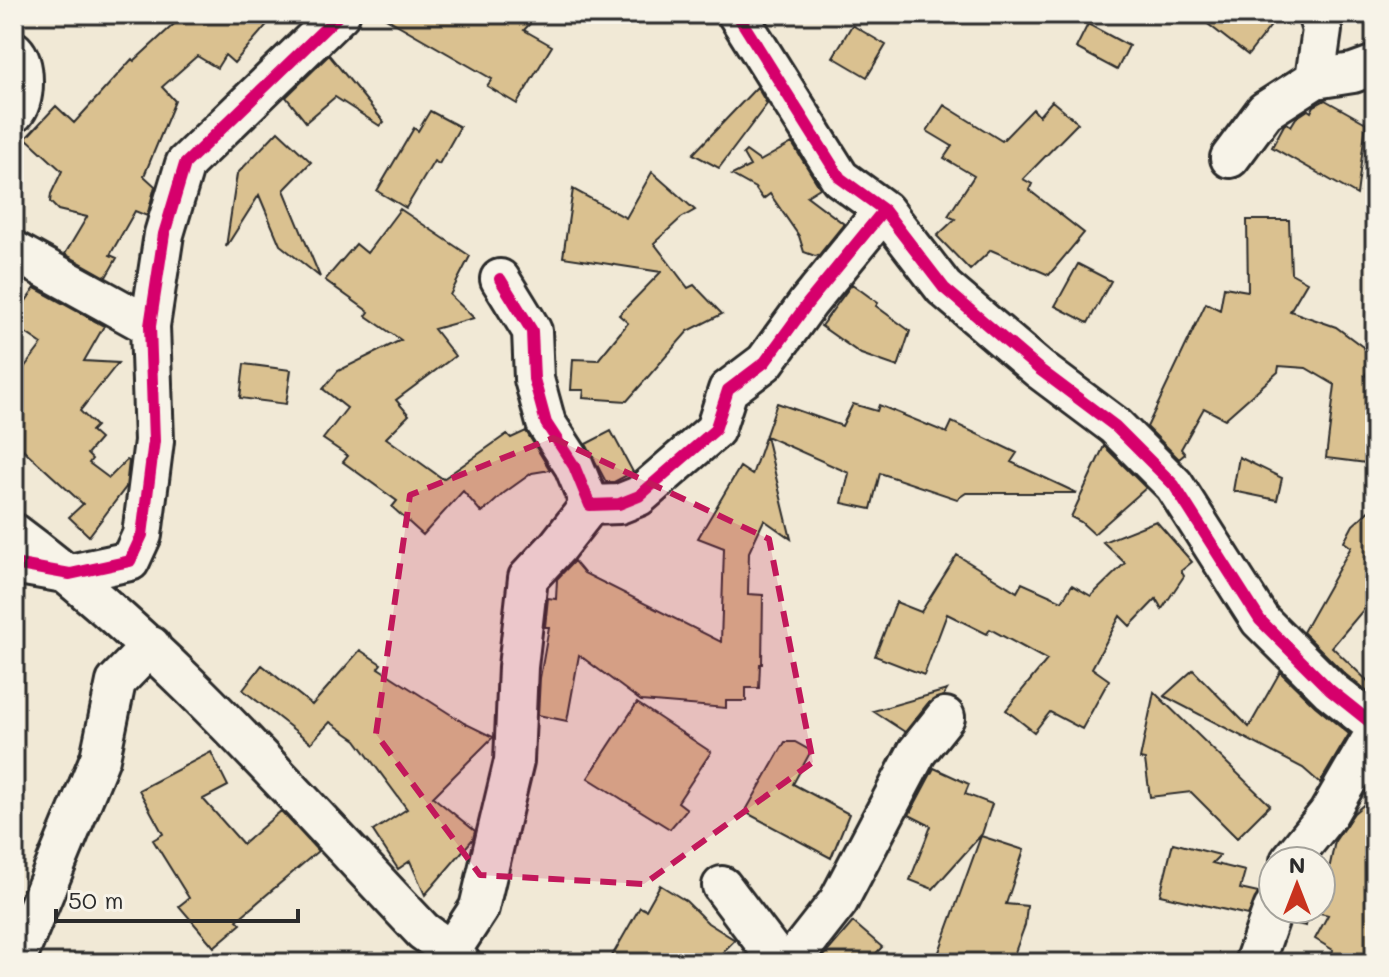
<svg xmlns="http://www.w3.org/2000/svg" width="1389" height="977" viewBox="0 0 1389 977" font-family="Mali,sans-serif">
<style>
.building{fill:#dac190;stroke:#2b2b2b;stroke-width:2}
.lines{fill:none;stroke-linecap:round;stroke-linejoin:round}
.street-casing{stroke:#2b2b2b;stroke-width:44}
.street{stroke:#f7f3e8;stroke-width:38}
.cycleway-casing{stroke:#f7f3e8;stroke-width:17}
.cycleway{stroke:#d6006c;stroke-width:12}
.marked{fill:#c2185b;fill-opacity:0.2;stroke:#c2185b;stroke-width:6;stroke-dasharray:16 10;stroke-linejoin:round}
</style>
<rect width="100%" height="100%" fill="#f1e9d6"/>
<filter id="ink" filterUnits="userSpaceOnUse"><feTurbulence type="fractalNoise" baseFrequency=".0125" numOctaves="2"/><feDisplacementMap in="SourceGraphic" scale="16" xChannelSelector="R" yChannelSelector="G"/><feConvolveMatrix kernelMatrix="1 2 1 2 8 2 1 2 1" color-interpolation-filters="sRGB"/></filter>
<g filter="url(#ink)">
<path class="building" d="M185 14H276L234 63 225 55 217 68 197 56 162 87 175 101 144 176 155 186 147 216 135 211 110 255 117 258 106 277 65 254 87 217 58 210 50 202 51 194 62 171 26 138 56 106 74 123 132 59 134 61Z
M379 14H539L524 30 552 46 517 104 487 86 492 79Z
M1195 14H1280L1248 55Z
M1088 24 1129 46 1117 70 1076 48Z
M852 25 886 45 867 77 833 57Z
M329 55 384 122 380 126 335 97 306 122 286 97Z
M757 87 767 104 719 168 693 154Z
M1325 100 1366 123 1357 195 1272 147 1284 125 1287 123 1291 126 1296 118 1308 110 1311 112 1314 106Z
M1052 101 1078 123 1023 179 1032 184 1029 190 1084 233 1049 275 991 250 970 270 937 236 955 219 948 216 974 176 944 158 952 146 927 131 944 105 1002 141 1033 109 1039 116Z
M430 111 460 127 439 164 434 161 406 208 377 191 414 128 418 131Z
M278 131 311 162 284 190 320 277 280 245 259 195 226 247 237 174Z
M792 143 820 188 807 196 844 224 819 255 815 256 804 252 799 236 770 194 763 199 755 188 732 175 750 166 743 154 746 151 760 161Z
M652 172 695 210 681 218 654 243 688 288 694 285 722 314 688 331 627 401 583 398 584 390H571L573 359 598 360 628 323 619 315 661 272 563 257 573 189 626 218Z
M400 209 470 256 450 295 474 318 434 329 455 356 396 400 409 415 386 438 443 479 507 434 511 438 526 431 550 470 532 473 504 493 482 513 463 491 423 535 392 507 397 501 343 462 348 456 323 439 347 408 323 389 338 371 401 340 366 316 369 312 325 280 356 244 367 253Z
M1247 220H1289L1291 273 1307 282 1290 311 1336 327 1375 356V361L1365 375 1375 383V464L1326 458 1335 385 1306 368 1279 366 1278 372 1225 419 1204 408 1181 449 1185 454 1179 459 1147 427 1206 303 1220 310 1224 287 1248 291Z
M1078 264 1111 281 1088 323 1055 306Z
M852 284 878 303 876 306 910 331 898 367 861 354 821 326Z
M35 288 104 326 84 361 118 363 80 411 96 426 91 431 100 439 87 454 92 459 89 463 109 478 127 460 129 461 126 487 89 536 69 517 83 504 14 441V381L42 344 14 325V318Z
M244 364 291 370 286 404 240 398Z
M777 403 842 426 853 404 877 411 879 405 947 433 952 422 1017 453 1011 462 1077 493H966L957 499 880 473 871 509 842 503 849 473 766 436 791 539 764 520 749 552 748 594 763 595 762 664H760L759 688H746V701H726V708L641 701 579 655 567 721 538 715 540 678 549 627H545L548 598 556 599 557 579 574 561 584 573 721 642 724 548 698 538 740 467 752 475Z
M611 431 633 472 614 482H606L586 444Z
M1104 446 1146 488 1094 534 1081 522 1071 517Z
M1239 457 1282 478 1277 500 1233 491Z
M1375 505V596L1332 647 1375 688V698L1345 674 1303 632 1351 547 1344 542 1353 525Z
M1156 521 1192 562 1181 571 1184 576 1162 609 1156 599 1130 626 1120 616 1092 668 1109 680 1082 729 1050 712 1034 732 1006 710 1047 660 990 629 987 634 947 614 924 675 875 656 896 602 921 612 957 555 1017 592 1022 583 1062 601 1072 585 1091 596 1125 563 1103 542Z
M360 650 381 664 378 668 464 723 493 737 433 797 475 831 473 839 425 895 410 861 398 869 373 831 407 809 356 740 330 722 311 743 243 690 262 665 312 705Z
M1193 670 1249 727 1280 672 1315 706 1349 734 1320 783 1303 768 1164 696Z
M947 690 943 696 928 703 905 732 873 711Z
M1154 692 1270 805 1237 838 1191 792 1150 797 1145 760 1140 759Z
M637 703 711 752 678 802 687 809 670 829 588 778Z
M785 742H795L811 751 793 784 849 814 831 858 745 812Z
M211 752 228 786 203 799 243 844 281 811 318 851 237 920 241 924 214 947 179 906 189 898 153 840 163 834 139 790Z
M934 768 969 784 965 794 992 804 982 834 933 889 910 880 931 826 909 815Z
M1375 795V963H1330L1333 950 1315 939 1328 915 1316 912V909H1321L1323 878 1327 879 1335 841 1354 813Z
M981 836 1024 850 1006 904 1027 906 1025 925 1011 963H935Z
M1173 843 1220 855 1212 863 1245 871 1240 889 1258 893 1248 915 1160 895Z
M660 885 686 901 708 923 735 940 712 963H608L640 907 646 910Z
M1294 909H1309L1306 926 1291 923Z
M853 922 882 947 867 963H818Z"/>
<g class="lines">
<defs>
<path id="street" d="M737 14 840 178 884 210 944 288 1039 369 1115 426 1174 485 1260 620 1330 690 1375 726
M14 51C26 63 26 100 14 113
M1315 79 1322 30 1317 14
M1230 158 1265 111 1315 79 1353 73 1375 65
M14 251 150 326
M500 279 532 331 534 379 546 423 574 466 590 505 619 504 639 496 715 430 728 390 765 362 808 303 884 210
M14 533C167 647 292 793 423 931L451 951 461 963
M14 564 70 574 130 561 142 535 154 441 150 326 164 234 185 164 340 14
M1290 861 1328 814 1375 733
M722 886 780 963
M451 951 479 908 514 761 518 667 528 578 557 547 590 505
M15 963 100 758 116 682 151 646
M790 963 838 902 917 752 945 717
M1254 963 1273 909"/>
</defs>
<use href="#street" class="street-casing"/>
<use href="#street" class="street"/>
<defs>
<path id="cycleway" d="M737 14 840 178 884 210 944 288 1039 369 1115 426 1174 485 1260 620 1330 690 1375 726
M500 279 532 331 534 379 546 423 574 466 590 505 619 504 639 496 715 430 728 390 765 362 808 303 884 210
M14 564 70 574 130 561 142 535 154 441 150 326 164 234 185 164 340 14"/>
</defs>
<use href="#cycleway" class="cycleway-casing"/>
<use href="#cycleway" class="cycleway"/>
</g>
</g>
<path class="marked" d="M553 438 769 539 813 762 644 884 480 875 376 734 410 495Z"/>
<rect width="1389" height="977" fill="none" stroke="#f7f3e8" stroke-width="48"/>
<rect x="24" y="24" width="1341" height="929" fill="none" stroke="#2b2b2b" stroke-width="3" filter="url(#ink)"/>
<g transform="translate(1297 885)"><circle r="38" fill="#f7f3e8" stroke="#a5a39c" stroke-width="2"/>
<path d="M0-6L14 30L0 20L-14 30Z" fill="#c8321e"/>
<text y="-12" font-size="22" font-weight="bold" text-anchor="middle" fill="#2b2b2b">N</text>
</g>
<path d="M56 909v12h242v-12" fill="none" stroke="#2b2b2b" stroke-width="4"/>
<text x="68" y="909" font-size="24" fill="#2b2b2b" stroke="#f7f3e8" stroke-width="6" paint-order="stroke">50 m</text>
</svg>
